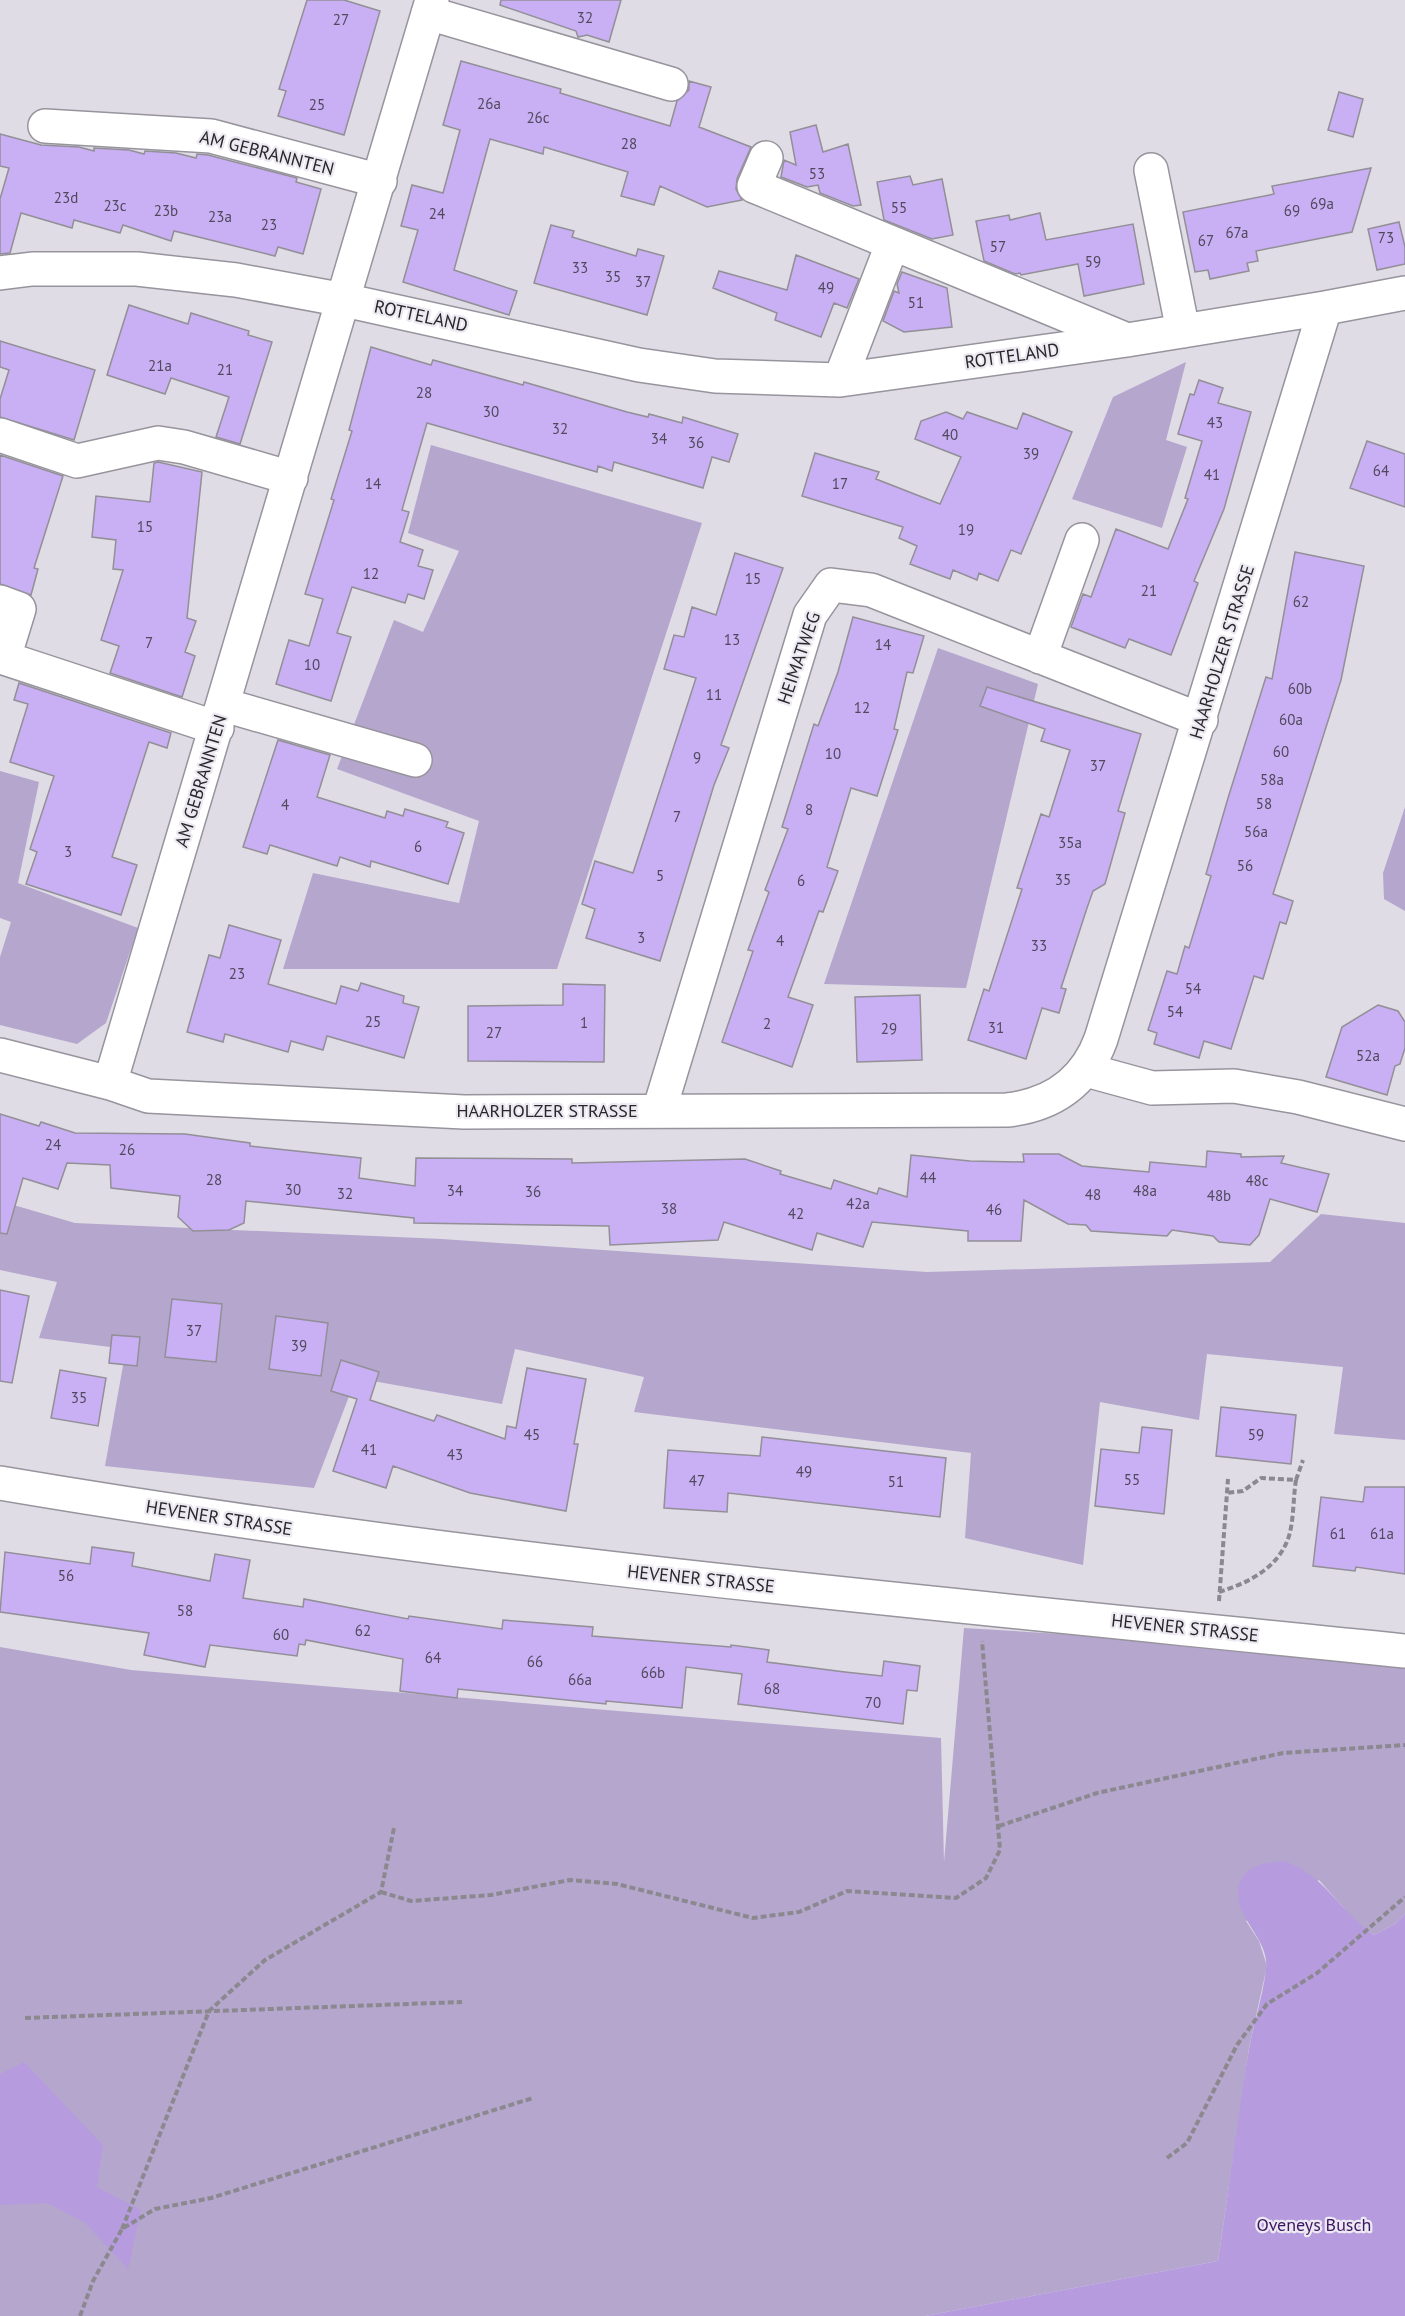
<svg xmlns="http://www.w3.org/2000/svg" width="1405" height="2316" viewBox="0 0 1405 2316" font-family="'PT Sans',sans-serif">
<style>
.green{fill:#b5a6ce}
.forest{fill:#b69cde}
.building{fill:#c9aff3;stroke:#928f97;stroke-width:1.5}
.lines{fill:none;stroke-linecap:round;stroke-linejoin:round}
.minor-casing{stroke:#97949d;stroke-width:36}
.path{stroke:#8b898f;stroke-width:4;stroke-dasharray:6 3;stroke-linecap:butt}
.minor{stroke:#fff;stroke-width:33}
.labels{text-anchor:middle;stroke-width:4.5;stroke-linejoin:round;paint-order:stroke}
.number-label{font-size:15px;fill:#50495c}
.street-label{font-size:18px;fill:#28272a;stroke:#ede9f2}
.park-label{font-size:18px;fill:#3c1563;stroke:#ede9f2}
</style>
<rect width="100%" height="100%" fill="#dfdce5"/>
<path class="green" d="M1186 362 1166 440 1187 447 1162 528 1072 499 1113 397Z
M431 445 702 523 557 969H283L313 873 459 903 479 821 337 769 394 620 423 632 459 551 408 533Z
M938 648 1038 684 966 988 824 984Z
M0 771 39 782 18 883 138 928 106 1023 77 1044 0 1025V957L11 922 0 918Z
M1405 807V911L1384 899 1383 873Z
M0 1201 75 1223 442 1239 927 1272 1270 1262 1321 1214 1405 1223V1440L1334 1434 1343 1367 1207 1354 1199 1420 1100 1402 1083 1565 965 1538 971 1453 634 1412 644 1377 515 1349 502 1404 356 1378 314 1488 105 1466 126 1349 39 1338 57 1282 0 1270Z
M964 1628 1405 1655V1914L1395 1924 1374 1935 1357 1923 1319 1880 1246 1921 1259 1941 1267 1966 1249 2048 1218 2261 925 2316H0V1647L131 1670 941 1738 944 1862Z"/>
<path class="forest" d="M1284 1861C1324 1874 1340 1912 1374 1935L1395 1924 1405 1914V2316H925L1218 2261C1229 2190 1237 2119 1249 2049 1254 2022 1263 1996 1266 1969 1270 1938 1232 1918 1239 1885 1244 1865 1268 1862 1284 1861Z
M24 2062 103 2145 97 2187 141 2210 128 2269 84 2222 47 2203 0 2205V2074Z"/>
<path class="building" d="M307 0H344L380 11 344 135 278 116 286 91 279 89Z
M501 0H621L609 42 587 35 578 37 576 31 500 5Z
M461 61 561 89 560 93 670 126 677 101 689 90V81L711 87 699 127 751 147 737 179 736 189 742 200 707 207 660 186 654 205 621 196 628 172 544 147 543 154 490 139 454 270 517 291 509 315 403 282 418 230 401 226 412 185 443 193 460 130 443 125Z
M1339 92 1363 99 1353 137 1328 130Z
M816 125 823 152 848 144 861 205 853 206 820 193 818 185 807 187 781 177 784 160 796 165 790 132Z
M0 134 41 145 79 147 94 151V148L129 150 144 154 145 151 176 153 196 158 197 154 208 155 297 178 296 182 321 189 303 254 278 247 275 256 174 231 171 241 123 225 120 233 74 220 72 228 21 213 10 253 0 254V199L9 168 0 166Z
M1371 168 1352 232 1256 251 1258 261 1247 263 1249 271 1210 279 1208 270 1195 272 1183 212 1274 194 1272 186Z
M910 176 913 185 942 179 953 235 932 239 884 220 877 182Z
M1040 213 1046 240 1133 224 1144 284 1084 296 1078 264 1021 275 1020 273 1015 274 984 261 976 221 1009 215 1010 220Z
M1399 222 1405 247V264L1377 270 1368 229Z
M551 225 574 231 572 237 636 256 638 249 664 256 647 315 534 283Z
M796 255 859 279 847 308 834 303 821 337 775 320 777 313 713 288 719 271 787 290Z
M902 272 947 288 952 327 904 332 883 321 894 291 899 293 897 284Z
M129 305 188 324 191 313 249 331 248 335 272 342 240 444 216 437 229 397 171 378 165 394 107 375Z
M0 341 95 370 74 440 0 417V399L9 370 0 367Z
M371 347 431 365 433 360 523 385 524 382 627 412 648 417 649 414 682 423 683 417 738 434 729 462 712 457 703 488 614 462 612 471 598 466 597 472 427 423 402 510 409 512 400 542 423 550 418 566 433 570 424 599 408 594 405 603 352 587 337 633 351 637 331 701 276 684 289 640 309 646 323 599 305 594 334 500 331 499 352 431 349 430Z
M1199 380 1223 388 1218 403 1251 412 1224 509 1194 581 1198 583 1171 655 1129 639 1125 648 1071 627 1083 594 1091 597 1116 529 1168 549 1188 499 1185 498 1202 441 1178 434 1190 394 1194 395Z
M946 412 963 419 967 412 1017 429 1023 413 1072 432 1021 554 1011 550 998 581 979 573 977 580 953 570 950 579 910 564 917 546 899 538 903 527 802 496 815 453 879 472 876 479 940 504 961 457 915 439 921 421Z
M1367 441 1405 454V507L1350 488Z
M0 455 63 476 34 568 38 569 31 595 0 584Z
M158 462 202 472 187 618 196 621 185 652 195 656 182 697 110 673 119 646 101 640 123 570 113 569 116 540 92 537 96 496 150 502 154 463Z
M1295 552 1364 566 1341 680 1273 894 1293 901 1286 924 1280 922 1263 979 1254 976 1231 1049 1204 1041 1199 1058 1154 1044 1157 1033 1148 1030 1167 971 1177 974 1185 946 1189 948 1211 876 1206 874 1228 798 1266 677 1272 679Z
M735 553 783 568 721 745 729 748 714 785 660 961 586 938 595 909 582 904 595 861 633 873 696 678 664 669 674 635 684 637 692 607 716 615Z
M853 617 924 636 913 673 907 672 894 729 898 730 877 796 851 788 827 867 838 871 823 912 819 911 788 997 813 1005 792 1067 722 1042 753 951 748 950 769 892 765 890 788 829 782 827 814 724 818 726 838 672Z
M19 683 171 733 167 748 149 742 112 857 137 865 121 915 26 884 37 852 30 849 54 776 10 762 28 704 14 700Z
M987 687 1141 734 1118 811 1125 813 1105 884 1093 891 1087 908 1061 988 1066 989 1059 1013 1042 1008 1026 1059 968 1040 984 989 989 991 1022 889 1017 888 1041 814 1049 817 1070 750 1041 741 1045 729 980 706Z
M278 740 330 755 317 797 385 818 387 811 403 816 405 809 448 822 446 827 464 833 448 884 371 861 370 867 340 857 337 866 270 845 267 854 243 847Z
M229 925 281 940 268 984 336 1004 341 986 358 991 361 983 404 996 403 1003 419 1007 404 1058 327 1036 323 1050 291 1041 288 1052 225 1034 223 1042 187 1032 209 955 220 958Z
M563 984 605 985 604 1062 468 1061V1006L563 1005Z
M920 995 922 1060 857 1062 855 997Z
M1378 1005 1398 1011 1405 1022V1048L1400 1064 1395 1066 1387 1095 1326 1077 1342 1027Z
M0 1114 39 1126 41 1122 75 1133 185 1134 250 1143V1146L361 1158 359 1178 415 1186 416 1158 572 1159V1163L745 1159 781 1171 780 1174 831 1189 834 1180 877 1194 879 1188 907 1197 911 1155 970 1161 1024 1162 1023 1154H1059L1082 1166 1149 1172 1150 1162 1206 1167 1207 1151 1241 1154V1157L1284 1156 1281 1163 1329 1174 1317 1212 1270 1199 1259 1235 1250 1245 1219 1242 1213 1236 1172 1230 1167 1236 1091 1231 1086 1225 1068 1224 1024 1200 1021 1241H968V1231L872 1222 863 1247 817 1233 812 1250 724 1222 718 1240 610 1245 609 1226 414 1223V1218L246 1201 244 1223 229 1230 193 1231 178 1217 180 1196 111 1188 110 1165 67 1163 58 1189 23 1178 7 1234 0 1233Z
M0 1290 29 1296 12 1383 0 1381Z
M172 1299 222 1304 216 1362 165 1357Z
M276 1316 328 1323 321 1376 269 1369Z
M112 1335 140 1337 137 1366 109 1363Z
M341 1360 379 1372 370 1400 434 1421 437 1415 505 1439 507 1426 516 1428 527 1368 586 1379 574 1444H578L566 1511 470 1493 393 1466 386 1488 333 1471 357 1399 331 1391Z
M60 1370 106 1378 98 1426 51 1418Z
M1221 1407 1296 1415 1291 1464 1216 1456Z
M1142 1427 1172 1430 1164 1514 1095 1506 1101 1449 1139 1453Z
M762 1437 946 1458 940 1517 728 1493 727 1512 664 1508 668 1450 760 1456Z
M1365 1487H1405V1574L1356 1567 1355 1571 1313 1566 1321 1497 1363 1502Z
M92 1547 134 1553 132 1566 210 1581 215 1554 250 1560 243 1598 303 1607 304 1599 408 1619 409 1616 502 1629 503 1620 593 1627 592 1636 731 1647V1645L769 1650 767 1662 845 1672 882 1676 884 1661 920 1666 917 1691 907 1690 903 1724 738 1704 742 1674 686 1667 682 1708 606 1701V1704L458 1689 457 1698 400 1691 403 1659 306 1640 305 1645 299 1644 297 1656 210 1645 205 1667 144 1655 149 1633 0 1612 5 1552 90 1564Z"/>
<g class="lines">
<defs>
<path id="minor" d="M428 13 671 84
M45 126 211 136 380 181
M766 158 754 186 1127 340
M1151 170 1183 331
M0 273 32 269H137L236 280 344 300 639 365 715 376 840 380 1127 340 1325 308
M840 380 890 250
M0 435 77 461 158 443 184 447 291 478
M0 602 19 609 4 658 217 728
M1040 657 1082 540
M224 705 415 760
M0 1055 110 1083 148 1096 464 1112 1007 1110C1052 1105 1085 1083 1101 1039L1325 308 1405 293
M1086 1070 1152 1088 1234 1086 1298 1097 1405 1124
M110 1083 432 0
M659 1111 810 615 831 585 871 590 1201 720
M0 1483C465 1562 936 1603 1405 1651"/>
</defs>
<use href="#minor" class="minor-casing"/>
<path class="path" d="M1296 1480 1303 1460
M1219 1592C1248 1583 1279 1568 1289 1536 1294 1519 1293 1498 1296 1480L1261 1478 1243 1491 1226 1493
M1219 1601 1228 1479
M999 1826 1097 1793 1283 1753 1405 1745
M381 1892 411 1901 491 1895 570 1880 617 1884 753 1918 799 1912 847 1891 956 1898 986 1878 1000 1850 982 1641
M25 2018 462 2002
M1167 2158 1187 2143 1237 2045 1267 2004 1317 1973 1405 1897
M122 2229 209 2011 265 1960 381 1892 394 1828
M80 2316 93 2281 122 2229 155 2209 211 2198 533 2098"/>
<use href="#minor" class="minor"/>
</g>
<g class="labels">
<g class="number-label">
<text x="585" y="23">32</text>
<text x="341" y="25">27</text>
<text x="489" y="109">26a</text>
<text x="317" y="110">25</text>
<text x="538" y="123">26c</text>
<text x="629" y="149">28</text>
<text x="817" y="179">53</text>
<text x="66" y="203">23d</text>
<text x="1322" y="209">69a</text>
<text x="115" y="211">23c</text>
<text x="899" y="213">55</text>
<text x="166" y="216">23b</text>
<text x="1292" y="216">69</text>
<text x="437" y="219">24</text>
<text x="220" y="222">23a</text>
<text x="269" y="230">23</text>
<text x="1237" y="238">67a</text>
<text x="1386" y="243">73</text>
<text x="1206" y="246">67</text>
<text x="998" y="252">57</text>
<text x="1093" y="267">59</text>
<text x="580" y="273">33</text>
<text x="613" y="282">35</text>
<text x="643" y="287">37</text>
<text x="826" y="293">49</text>
<text x="916" y="308">51</text>
<text x="160" y="371">21a</text>
<text x="225" y="375">21</text>
<text x="424" y="398">28</text>
<text x="491" y="417">30</text>
<text x="1215" y="428">43</text>
<text x="560" y="434">32</text>
<text x="950" y="440">40</text>
<text x="659" y="444">34</text>
<text x="696" y="448">36</text>
<text x="1031" y="459">39</text>
<text x="1381" y="476">64</text>
<text x="1212" y="480">41</text>
<text x="373" y="489">14</text>
<text x="840" y="489">17</text>
<text x="145" y="532">15</text>
<text x="966" y="535">19</text>
<text x="371" y="579">12</text>
<text x="753" y="584">15</text>
<text x="1149" y="596">21</text>
<text x="1301" y="607">62</text>
<text x="732" y="645">13</text>
<text x="149" y="648">7</text>
<text x="883" y="650">14</text>
<text x="312" y="670">10</text>
<text x="1300" y="694">60b</text>
<text x="714" y="700">11</text>
<text x="862" y="713">12</text>
<text x="1291" y="725">60a</text>
<text x="1281" y="757">60</text>
<text x="833" y="759">10</text>
<text x="697" y="763">9</text>
<text x="1098" y="771">37</text>
<text x="1272" y="785">58a</text>
<text x="1264" y="809">58</text>
<text x="285" y="810">4</text>
<text x="809" y="815">8</text>
<text x="677" y="822">7</text>
<text x="1256" y="837">56a</text>
<text x="1070" y="848">35a</text>
<text x="418" y="852">6</text>
<text x="68" y="857">3</text>
<text x="1245" y="871">56</text>
<text x="660" y="881">5</text>
<text x="1063" y="885">35</text>
<text x="801" y="886">6</text>
<text x="641" y="943">3</text>
<text x="780" y="946">4</text>
<text x="1039" y="951">33</text>
<text x="237" y="979">23</text>
<text x="1193" y="994">54</text>
<text x="1175" y="1017">54</text>
<text x="373" y="1027">25</text>
<text x="584" y="1028">1</text>
<text x="767" y="1029">2</text>
<text x="996" y="1033">31</text>
<text x="889" y="1034">29</text>
<text x="494" y="1038">27</text>
<text x="1368" y="1061">52a</text>
<text x="53" y="1150">24</text>
<text x="127" y="1155">26</text>
<text x="928" y="1183">44</text>
<text x="214" y="1185">28</text>
<text x="1257" y="1186">48c</text>
<text x="293" y="1195">30</text>
<text x="455" y="1196">34</text>
<text x="1145" y="1196">48a</text>
<text x="533" y="1197">36</text>
<text x="345" y="1199">32</text>
<text x="1093" y="1200">48</text>
<text x="1219" y="1201">48b</text>
<text x="858" y="1209">42a</text>
<text x="669" y="1214">38</text>
<text x="994" y="1215">46</text>
<text x="796" y="1219">42</text>
<text x="194" y="1336">37</text>
<text x="299" y="1351">39</text>
<text x="79" y="1403">35</text>
<text x="532" y="1440">45</text>
<text x="1256" y="1440">59</text>
<text x="369" y="1455">41</text>
<text x="455" y="1460">43</text>
<text x="804" y="1477">49</text>
<text x="1132" y="1485">55</text>
<text x="697" y="1486">47</text>
<text x="896" y="1487">51</text>
<text x="1338" y="1539">61</text>
<text x="1382" y="1539">61a</text>
<text x="66" y="1581">56</text>
<text x="185" y="1616">58</text>
<text x="363" y="1636">62</text>
<text x="281" y="1640">60</text>
<text x="433" y="1663">64</text>
<text x="535" y="1667">66</text>
<text x="653" y="1678">66b</text>
<text x="580" y="1685">66a</text>
<text x="772" y="1694">68</text>
<text x="873" y="1708">70</text>
</g>
<g class="street-label">
<text transform="translate(267 153) rotate(14)" y="6">AM GEBRANNTEN</text>
<text transform="translate(421 316) rotate(12)" y="6">ROTTELAND</text>
<text transform="translate(1012 356) rotate(-8)" y="6">ROTTELAND</text>
<text transform="translate(1222 652) rotate(-73)" y="6">HAARHOLZER STRASSE</text>
<text transform="translate(799 658) rotate(-71)" y="6">HEIMATWEG</text>
<text transform="translate(201 781) rotate(-73)" y="6">AM GEBRANNTEN</text>
<text x="547" y="1117">HAARHOLZER STRASSE</text>
<text transform="translate(219 1518) rotate(9)" y="6">HEVENER STRASSE</text>
<text transform="translate(701 1579) rotate(6)" y="6">HEVENER STRASSE</text>
<text transform="translate(1185 1628) rotate(6)" y="6">HEVENER STRASSE</text>
</g>
<g class="park-label">
<text x="1314" y="2231">Oveneys Busch</text>
</g>
</g>
</svg>
